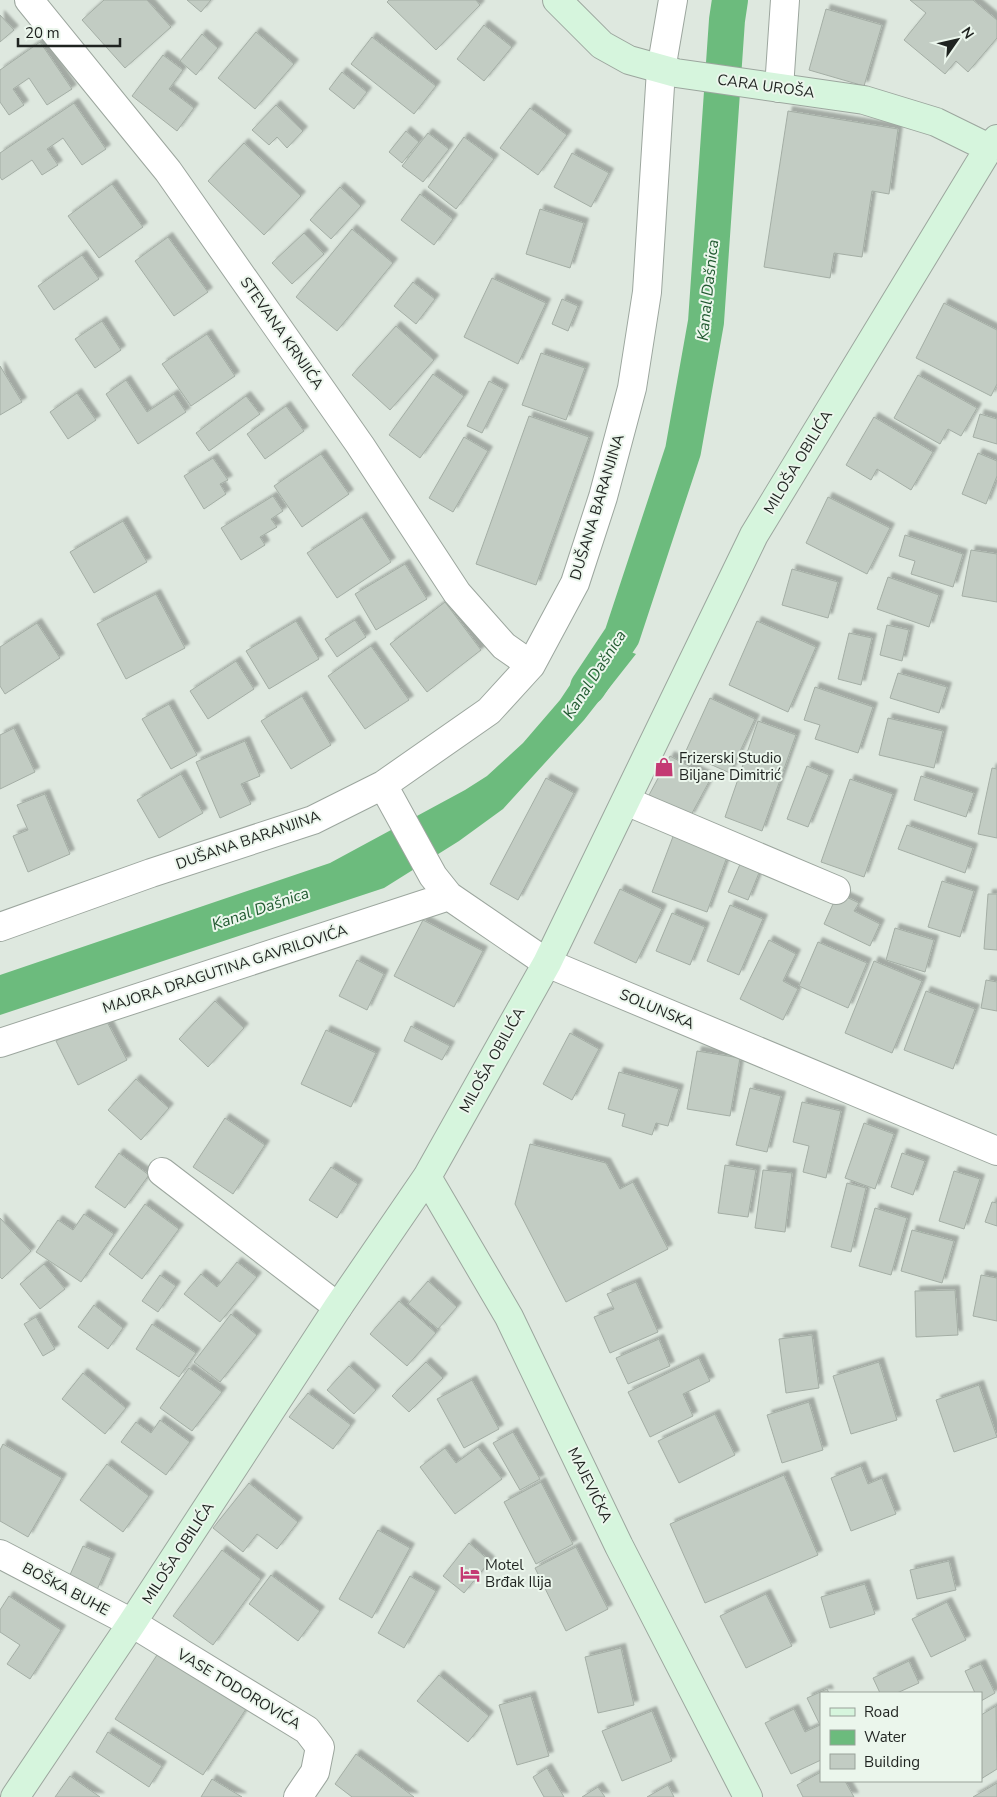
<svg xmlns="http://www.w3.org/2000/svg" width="997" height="1797" viewBox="0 0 997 1797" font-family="'Nunito Sans',sans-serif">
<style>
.water{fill:#6cbb7d}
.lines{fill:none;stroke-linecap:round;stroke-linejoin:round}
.canal{stroke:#6cbb7d;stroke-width:36}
.building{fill:#c2ccc3;stroke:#a4aea5;filter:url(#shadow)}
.street-casing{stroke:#9ca69e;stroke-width:30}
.secondary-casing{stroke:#9ca69e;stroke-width:30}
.street{stroke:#fff;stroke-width:28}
.secondary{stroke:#d6f5dd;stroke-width:28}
.labels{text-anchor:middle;stroke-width:4;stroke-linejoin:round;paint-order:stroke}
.street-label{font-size:15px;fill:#1f2320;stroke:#ebf6ec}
.poi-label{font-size:15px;fill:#1f2320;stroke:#ebf6ec;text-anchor:start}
.water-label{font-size:16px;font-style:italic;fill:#225a31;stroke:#ebf6ec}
</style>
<defs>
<filter id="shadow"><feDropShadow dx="4.5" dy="-4.5" stdDeviation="1" flood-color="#0004"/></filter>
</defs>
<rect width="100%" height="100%" fill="#dee8df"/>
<path class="water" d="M600 640 636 654 584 720 503 809 459 841 384 888 0 1015V975L330 863 465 790 487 776 523 743 560 700Z"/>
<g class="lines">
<path class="canal" d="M588 687 622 636 683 451 706 322 727 20 730 0"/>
</g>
<path class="building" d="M104 0H147L171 27 125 68 82 20Z
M187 0H211L201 12Z
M389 0H476L480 5 436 50 387 2Z
M910 0H973L997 20V38L968 72 956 61 945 74 904 40 926 13Z
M826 9 882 25 864 86 809 70Z
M0 15 14 30 0 42Z
M484 25 512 47 484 81 457 59Z
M256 32 294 64 255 109 218 78Z
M202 34 218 48 196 75 180 61Z
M372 37 436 86 414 114 351 64Z
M40 42 72 89 47 105 29 78 13 89 24 105 9 115 0 102V70Z
M163 55 183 70 169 89 194 108 177 131 132 96Z
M342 72 367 92 354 109 329 89Z
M74 103 106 149 82 165 63 138 47 149 58 165 42 175 32 160 2 180 0 177V153Z
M276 105 303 131 287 148 277 137 269 145 252 130Z
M530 108 567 135 538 175 500 148Z
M788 111 898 129 889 194 872 191 862 257 834 253 830 278 764 267Z
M406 131 419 142 402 163 389 152Z
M428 133 449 149 423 182 402 166Z
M464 137 494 159 456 209 428 187Z
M244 143 301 196 264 235 208 181Z
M572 153 609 173 591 207 554 187Z
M112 184 143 227 99 258 68 216Z
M340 187 361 206 331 239 310 220Z
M420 194 453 219 434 245 401 220Z
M540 209 584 223 570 268 526 254Z
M352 229 393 263 337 331 296 297Z
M304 233 324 254 292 284 272 263Z
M168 237 208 292 174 316 135 261Z
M82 255 99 279 54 310 38 286Z
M492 278 546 303 518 364 464 337Z
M413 282 435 299 416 324 394 306Z
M562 299 578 306 568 331 552 324Z
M944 303 997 330V384L991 396 916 358Z
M102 321 121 350 95 368 75 339Z
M396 326 434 360 390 410 352 375Z
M207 334 235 376 191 406 162 364Z
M541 353 585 368 566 420 522 405Z
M0 366 22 402 0 415Z
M433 374 464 396 420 458 389 435Z
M918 375 977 408 961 436 948 429 940 444 894 418Z
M126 380 147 412 174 394 186 412 138 444 106 394Z
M489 381 504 389 482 433 467 426Z
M77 393 96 420 68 439 50 412Z
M246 396 260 414 209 451 196 433Z
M286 406 304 431 265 459 247 434Z
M980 414 997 419V444L973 437Z
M529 416 589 437 536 585 476 564Z
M874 417 933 452 911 490 877 469 871 480 846 465Z
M464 437 488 451 453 512 429 498Z
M978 453 997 461V476L986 504 962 494Z
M321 454 349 494 302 527 274 486Z
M213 458 228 480 220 484 226 494 204 509 184 476Z
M273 496 283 511 271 519 277 527 260 537 265 545 241 560 221 528Z
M828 497 890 528 867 574 806 543Z
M362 517 391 562 337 598 307 553Z
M123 521 147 562 94 593 70 552Z
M905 535 963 554 953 587 911 574 915 561 899 556Z
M971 550 997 554V602L962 596Z
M405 564 427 599 376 630 355 594Z
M792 569 838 582 828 618 782 605Z
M888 577 939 595 929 627 877 609Z
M156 594 185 648 126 679 97 624Z
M445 602 481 650 427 692 390 644Z
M355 620 366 637 337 657 325 639Z
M296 621 319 659 269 689 246 651Z
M757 621 816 647 788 712 729 685Z
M37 623 60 658 5 694 0 686V647Z
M887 625 909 630 902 661 880 655Z
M849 633 872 638 861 685 838 679Z
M371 646 409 700 365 729 328 676Z
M236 661 254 689 208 719 190 691Z
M898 673 947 687 939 713 890 698Z
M815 687 873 707 858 753 815 739 820 725 804 720Z
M302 696 331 745 291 769 261 721Z
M710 698 755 719 730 773 685 753Z
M169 704 197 755 171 769 142 719Z
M888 718 943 731 934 768 879 755Z
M758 721 796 735 762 831 725 817Z
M14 728 35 772 0 789V735Z
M245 741 260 776 241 784 251 804 220 818 196 762Z
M670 756 711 778 690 817 649 795Z
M807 766 829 775 808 827 787 819Z
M992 768 997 769V838L978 834Z
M181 774 203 813 159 838 137 800Z
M921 776 974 793 966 817 914 800Z
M546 778 574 793 518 900 490 884Z
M850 779 893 794 864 877 821 862Z
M45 794 70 854 28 872 13 836 28 830 17 805Z
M907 825 973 848 965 873 898 849Z
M674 834 728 854 707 912 652 892Z
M744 855 763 863 748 900 728 892Z
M942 881 974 891 960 937 928 927Z
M620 889 662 909 636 963 594 943Z
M838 893 859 903 854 911 880 924 870 946 824 924Z
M988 894H997V950L984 949Z
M730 905 763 919 739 975 707 961Z
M672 913 705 927 690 965 656 951Z
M423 920 483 951 454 1007 394 976Z
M895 928 934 940 925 972 886 960Z
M769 940 796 954 783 981 798 989 783 1020 740 999Z
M818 942 867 963 848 1008 799 986Z
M357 960 384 974 367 1010 339 996Z
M874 961 922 981 892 1053 845 1033Z
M986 980 997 982V1011L981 1008Z
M926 991 975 1009 953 1069 904 1050Z
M215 1001 244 1028 208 1067 179 1039Z
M104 1016 127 1060 78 1085 56 1041Z
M411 1026 450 1046 442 1060 404 1041Z
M326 1030 376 1053 351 1107 301 1084Z
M570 1033 599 1049 572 1100 543 1084Z
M697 1051 740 1058 730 1116 687 1109Z
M619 1072 679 1089 668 1126 656 1123 652 1135 622 1126 625 1114 608 1109Z
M136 1079 169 1108 141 1140 108 1110Z
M750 1088 781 1096 767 1152 736 1145Z
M802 1102 841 1111 826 1178 803 1172 809 1146 793 1142Z
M225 1118 265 1145 233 1194 193 1167Z
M864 1123 894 1134 875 1189 845 1178Z
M530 1144 606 1163 620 1189 633 1182 668 1249 566 1302 515 1204Z
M119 1153 149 1175 125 1208 95 1187Z
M902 1153 925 1161 913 1195 891 1187Z
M725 1165 756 1170 748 1217 718 1213Z
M331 1167 358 1184 337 1218 309 1200Z
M763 1170 792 1173 785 1232 755 1228Z
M954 1171 980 1179 964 1229 939 1221Z
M847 1183 866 1188 851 1252 831 1247Z
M992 1202 997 1203V1226L985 1222Z
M145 1204 179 1229 142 1279 109 1254Z
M875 1208 907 1218 891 1275 859 1266Z
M84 1214 114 1234 81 1282 36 1252 58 1220 73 1230Z
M0 1218 31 1251 2 1279 0 1277Z
M912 1230 954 1241 942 1283 901 1271Z
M237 1262 257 1277 220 1322 184 1294 201 1274 217 1287Z
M44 1264 65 1289 40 1309 20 1284Z
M160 1275 176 1286 158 1312 142 1301Z
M981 1275 997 1278V1321L973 1316Z
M428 1281 457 1307 438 1329 408 1304Z
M636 1282 658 1332 610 1353 594 1317 614 1309 607 1294Z
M955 1290 958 1335 916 1337 915 1291Z
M399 1301 436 1333 407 1366 370 1334Z
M94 1305 123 1328 108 1349 78 1327Z
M231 1314 257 1335 220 1382 194 1362Z
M36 1317 55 1349 43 1356 24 1324Z
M152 1324 196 1353 179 1377 136 1349Z
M812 1335 819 1388 786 1393 779 1339Z
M659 1339 670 1366 628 1384 616 1358Z
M699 1358 710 1381 683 1394 693 1416 650 1437 628 1392Z
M426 1362 443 1378 409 1412 392 1396Z
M879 1362 897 1420 851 1434 833 1376Z
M349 1366 376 1390 354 1414 327 1390Z
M189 1368 222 1392 192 1431 160 1408Z
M83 1373 126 1408 105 1434 62 1399Z
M472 1380 499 1429 464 1448 437 1399Z
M979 1385 997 1437 954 1452 936 1400Z
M308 1393 351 1425 333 1449 289 1417Z
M809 1402 823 1450 782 1463 767 1415Z
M715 1414 735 1455 679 1483 658 1441Z
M160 1420 190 1442 166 1475 121 1442 136 1422 151 1433Z
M513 1432 540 1479 520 1490 493 1443Z
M3 1444 62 1478 28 1537 0 1521V1450Z
M478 1447 502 1479 455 1514 420 1467 445 1448 456 1463Z
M107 1464 149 1496 123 1532 80 1500Z
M861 1466 868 1484 882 1478 896 1514 851 1531 831 1478Z
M784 1475 818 1555 705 1603 670 1524Z
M541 1482 573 1544 536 1564 504 1502Z
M249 1483 298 1522 277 1549 257 1534 243 1552 213 1528Z
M378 1530 410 1548 372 1618 339 1599Z
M469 1543 490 1561 464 1593 443 1576Z
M83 1546 111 1558 97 1590 69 1577Z
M576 1547 608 1609 566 1631 535 1568Z
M222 1550 261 1579 213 1645 173 1616Z
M949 1561 956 1590 917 1599 910 1570Z
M271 1575 320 1611 298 1641 249 1604Z
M410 1576 436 1591 404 1648 378 1633Z
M865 1584 875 1614 830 1628 821 1597Z
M766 1594 792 1646 746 1668 720 1616Z
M9 1596 61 1630 30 1679 7 1664 20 1645 0 1632V1610Z
M947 1602 966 1640 931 1657 912 1619Z
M621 1648 634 1705 598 1713 585 1657Z
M159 1652 246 1709 203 1775 115 1719Z
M909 1661 919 1683 897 1693H880L873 1678Z
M981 1664 995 1693 981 1701V1693H975L965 1671Z
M439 1675 489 1716 468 1742 417 1701Z
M827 1689 829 1693H821V1760L791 1774 765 1723 794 1709 805 1732 820 1725 807 1698Z
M531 1696 549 1756 517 1765 499 1705Z
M996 1706 997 1769 981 1779V1715Z
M652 1711 672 1761 622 1781 602 1731Z
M108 1732 162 1766 149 1787 96 1752Z
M356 1754 381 1772 414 1797H352L335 1784Z
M547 1768 564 1797H544L533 1777Z
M821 1772V1781H845L854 1797H803L797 1785Z
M70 1776 100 1797H55Z
M212 1779 242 1797H201Z
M997 1783V1797H973Z
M668 1785 674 1797H647Z
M598 1787 605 1797H582Z"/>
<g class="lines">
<defs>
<path id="street" d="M29 0 168 171 360 445 457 593 504 646 531 665
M779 88 785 0
M383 785 433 876 449 896 547 963 997 1151
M626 801 836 890
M0 927 151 873 313 820 383 785 489 711 531 665 575 583 603 497 632 388 647 292 661 70 673 0
M0 1043 449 896
M162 1172 338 1307
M0 1554 132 1623 307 1730 320 1747 315 1772 298 1797"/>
<path id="secondary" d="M557 0 602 45 629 60 676 73 864 100 936 122 989 148
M427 1177 509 1317 619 1546 748 1797
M15 1797 132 1623 338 1307 427 1177 547 963 754 535 989 148 997 139"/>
</defs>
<use href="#street" class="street-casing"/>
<use href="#secondary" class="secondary-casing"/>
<use href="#street" class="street"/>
<use href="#secondary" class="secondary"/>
</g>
<defs>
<symbol id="shop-bare" viewBox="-9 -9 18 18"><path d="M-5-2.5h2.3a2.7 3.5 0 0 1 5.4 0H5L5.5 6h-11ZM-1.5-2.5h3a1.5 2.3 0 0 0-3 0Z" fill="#c43a73" stroke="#ebf6ec" stroke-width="2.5" paint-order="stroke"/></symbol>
<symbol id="hotel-bare" viewBox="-9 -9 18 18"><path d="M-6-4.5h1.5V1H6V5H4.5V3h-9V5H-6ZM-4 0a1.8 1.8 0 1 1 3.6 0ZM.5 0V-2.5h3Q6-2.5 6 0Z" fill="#c43a73" stroke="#ebf6ec" stroke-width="2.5" paint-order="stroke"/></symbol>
</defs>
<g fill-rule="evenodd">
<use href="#shop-bare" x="650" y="753" width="28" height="28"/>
<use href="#hotel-bare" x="456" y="1560" width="28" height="28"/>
</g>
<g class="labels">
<g class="street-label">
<text transform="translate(766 86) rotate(8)" y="5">CARA UROŠA</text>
<text transform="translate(282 333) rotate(55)" y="5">STEVANA KRNJIĆA</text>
<text transform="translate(798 462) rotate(-59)" y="5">MILOŠA OBILIĆA</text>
<text transform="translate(597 507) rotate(-73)" y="5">DUŠANA BARANJINA</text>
<text transform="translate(248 840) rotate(-19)" y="5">DUŠANA BARANJINA</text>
<text transform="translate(225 969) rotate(-18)" y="5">MAJORA DRAGUTINA GAVRILOVIĆA</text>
<text transform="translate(657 1009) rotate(23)" y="5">SOLUNSKA</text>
<text transform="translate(492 1060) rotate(-61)" y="5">MILOŠA OBILIĆA</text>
<text transform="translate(590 1485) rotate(64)" y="5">MAJEVIČKA</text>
<text transform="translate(178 1553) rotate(-57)" y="5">MILOŠA OBILIĆA</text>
<text transform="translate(66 1589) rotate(28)" y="5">BOŠKA BUHE</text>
<text transform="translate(239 1689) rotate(31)" y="5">VASE TODOROVIĆA</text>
</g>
<g class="poi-label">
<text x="679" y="763">Frizerski Studio<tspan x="679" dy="17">Biljane Dimitrić</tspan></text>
<text x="485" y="1570">Motel<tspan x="485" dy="17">Brđak Ilija</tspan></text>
</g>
<g class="water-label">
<text transform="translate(707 290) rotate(-84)" y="6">Kanal Dašnica</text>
<text transform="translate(594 674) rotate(-57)" y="6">Kanal Dašnica</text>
<text transform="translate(260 908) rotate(-19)" y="6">Kanal Dašnica</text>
</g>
</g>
<rect x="820" y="1692" width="162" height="90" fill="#ebf6ec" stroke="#99a29a"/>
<rect x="830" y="1708" width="25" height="8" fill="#d6f5dd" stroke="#99a29a"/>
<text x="864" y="1717" font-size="15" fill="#1f2320">Road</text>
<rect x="830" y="1730" width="25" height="15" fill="#6cbb7d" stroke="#99a29a"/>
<text x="864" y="1742" font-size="15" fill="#1f2320">Water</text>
<rect x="830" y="1754" width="25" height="15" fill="#c2ccc3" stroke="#99a29a"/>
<text x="864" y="1767" font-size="15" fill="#1f2320">Building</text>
<g transform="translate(957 40) rotate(56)" stroke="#ebf6ec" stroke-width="4" paint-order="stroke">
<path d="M0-4L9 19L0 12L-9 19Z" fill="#1f2320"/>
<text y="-8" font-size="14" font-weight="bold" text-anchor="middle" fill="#1f2320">N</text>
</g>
<path d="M18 38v8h102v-8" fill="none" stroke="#1f2320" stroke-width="2.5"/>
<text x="25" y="38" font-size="15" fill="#1f2320" stroke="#ebf6ec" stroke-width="4" paint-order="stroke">20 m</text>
</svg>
